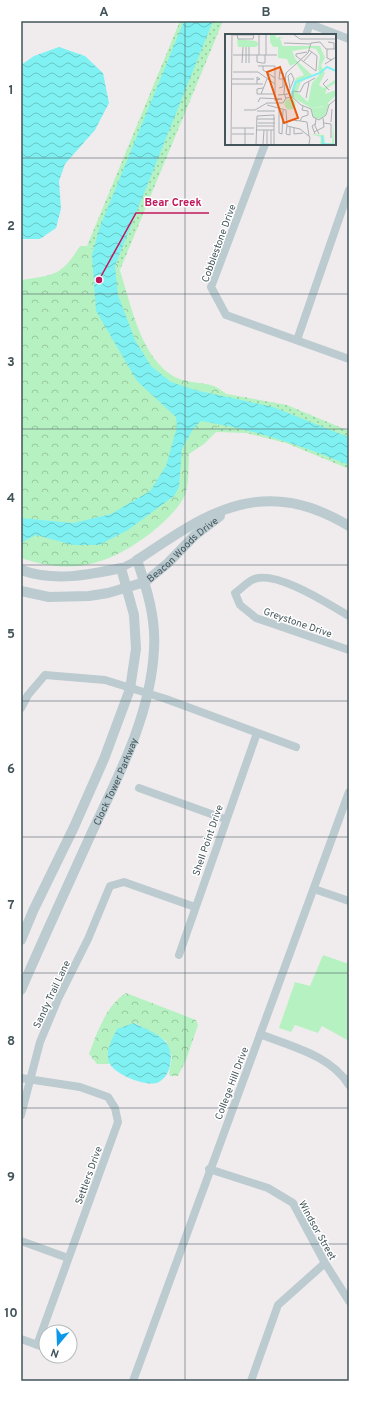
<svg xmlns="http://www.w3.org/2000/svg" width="370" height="1402" viewBox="0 0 370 1402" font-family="Overpass,sans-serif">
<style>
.grass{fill:url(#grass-dots)}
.forest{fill:url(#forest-crowns)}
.park{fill:#b6f2c1}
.water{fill:url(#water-waves)}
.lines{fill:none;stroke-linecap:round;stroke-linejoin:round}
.minor{stroke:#bbcbd0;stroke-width:8}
.tertiary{stroke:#bbcbd0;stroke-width:10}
.grid{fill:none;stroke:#43555b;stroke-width:1;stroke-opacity:0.55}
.labels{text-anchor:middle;stroke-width:3;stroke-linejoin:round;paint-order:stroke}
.street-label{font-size:10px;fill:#43555b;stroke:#fff}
.inset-river{fill:none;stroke:#7ff1f2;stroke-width:2}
.inset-road{fill:none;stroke:#abb0b3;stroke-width:1}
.view{fill:#e8590c;fill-opacity:0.15;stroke:#e8590c;stroke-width:2}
.inset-edge{fill:none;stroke:#43555b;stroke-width:2}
.leader{fill:none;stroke:#c2185b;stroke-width:1.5}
.callout-dot{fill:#c2185b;stroke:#fff;stroke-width:1.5}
.callout-label{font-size:11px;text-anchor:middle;font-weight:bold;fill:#c2185b;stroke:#fff;stroke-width:3;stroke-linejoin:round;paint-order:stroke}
.neatline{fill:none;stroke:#43555b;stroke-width:1.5}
.grid-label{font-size:13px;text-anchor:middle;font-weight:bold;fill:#43555b}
</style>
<defs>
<pattern id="grass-dots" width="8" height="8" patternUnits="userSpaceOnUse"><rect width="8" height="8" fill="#b6f2c1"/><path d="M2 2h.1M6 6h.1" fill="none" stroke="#96c7a0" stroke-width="1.8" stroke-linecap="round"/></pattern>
<pattern id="forest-crowns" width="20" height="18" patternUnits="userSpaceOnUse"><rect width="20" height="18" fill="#b6f2c1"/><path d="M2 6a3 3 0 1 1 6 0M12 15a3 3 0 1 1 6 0" fill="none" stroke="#96c7a0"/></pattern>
<pattern id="water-waves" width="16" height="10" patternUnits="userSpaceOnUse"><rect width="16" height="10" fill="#7ff1f2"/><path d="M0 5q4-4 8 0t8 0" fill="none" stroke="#6ac6c7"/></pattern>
</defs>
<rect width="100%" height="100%" fill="#f0eced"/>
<path class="grass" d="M180 21H223L120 270 115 257 87 246Z
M227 394 287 405 349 431V469L286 443 246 433 216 432Z"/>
<path class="forest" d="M80 246H87L115 257C130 294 136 350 170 374 184 384 200 381 214 386 219 388 223 392 227 394L216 432 204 444 189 454C188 469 190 486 183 499 174 514 160 526 147 536 105 566 71 575 21 558V280C55 275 61 276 80 246Z
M126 993 196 1020 198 1025 186 1060 178 1076H170L169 1073 172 1057 166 1041 135 1023 117 1030C111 1042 107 1051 110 1064H97L89 1054C97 1033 106 1005 126 993Z"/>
<path class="park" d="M323 955 349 964V1041L322 1026 318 1033 295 1025 291 1032 279 1028 295 982 310 986Z"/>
<path class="water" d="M184 21H213L115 266 118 295 135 340 151 366 171 382 195 390 273 407 348 437 349 465C301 445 252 429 201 421L193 429 182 449 179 487 174 496 128 530 99 545H73L36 535 21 543V518L73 523 86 520 111 514 150 491 166 466 177 427 176 417 137 381 96 311 92 255 99 229Z
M59 47 85 56 103 73 109 103 95 130 65 164 59 181 61 209 56 228 40 239H22L21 65 34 56Z
M134 1023C153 1033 176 1039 170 1065 169 1071 166 1078 159 1082 148 1088 116 1075 110 1064 104 1053 112 1039 117 1029Z"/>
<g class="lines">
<path class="minor" d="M310 24 349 39
M306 35 311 21
M265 144 211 287 226 315 349 359
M297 340 349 190
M121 568 137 560
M349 616C330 605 274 568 252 580 246 583 241 589 235 593L240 605 256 618 349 650
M21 708 28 695 45 675 105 680 166 699 296 747
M139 788 225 819
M314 889 349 901
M179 955 257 733
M260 1034C292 1047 330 1055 349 1085
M21 1078 80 1087 108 1097 115 1108 118 1122 37 1345
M21 1115 40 1042 58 999 88 939 110 886 124 882 195 907
M209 1169 268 1188 293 1203 325 1263 349 1301
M21 1241 68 1258
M21 1339 46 1348
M67 1356H68
M133 1381 349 792
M251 1381 278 1305 325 1263"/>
<g class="tertiary">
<path d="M21 570C55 582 88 575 121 568L134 615 136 649 130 689 104 759 74 827 33 911 21 940"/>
<path id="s1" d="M21 591 49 597 89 596 108 593 145 582 168 563 194 536 220 516"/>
<path id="s2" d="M21 990C44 937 68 885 92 832 119 775 151 714 154 649 156 618 147 589 137 560 192 524 242 485 311 508 325 513 336 518 349 526"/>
</g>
</g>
<path class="grid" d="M185 21V1381M21 158H349M21 294H349M21 429H349M21 565H349M21 701H349M21 837H349M21 973H349M21 1108H349M21 1244H349"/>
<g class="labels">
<g class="street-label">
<text transform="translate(218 243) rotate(-70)" y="4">Cobblestone Drive</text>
<text dy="4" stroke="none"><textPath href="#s1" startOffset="176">Beacon Woods Drive</textPath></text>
<text transform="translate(298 622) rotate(19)" y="4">Greystone Drive</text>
<text dy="4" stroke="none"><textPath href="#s2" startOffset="229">Clock Tower Parkway</textPath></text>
<text transform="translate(207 840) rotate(-71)" y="4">Shell Point Drive</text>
<text transform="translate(51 994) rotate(-65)" y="4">Sandy Trail Lane</text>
<text transform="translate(231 1083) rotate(-69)" y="4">College Hill Drive</text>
<text transform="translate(88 1175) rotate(-70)" y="4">Settlers Drive</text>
<text transform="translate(318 1230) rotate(61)" y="4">Windsor Street</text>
</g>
</g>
<g transform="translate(225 34)">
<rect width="111" height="111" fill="#f0eced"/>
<path d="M58 12H95L100 24 96 31 100 39 94 51 99 54 111 45V49L102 54 100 60 111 56V61L100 72 86 74 65 62 71 44 79 41 71 29 65 32 62 25 53 24V19ZM86 14 91 15 95 22 93 35 95 40 87 49 83 68 72 58 76 48 87 41 71 26 67 17Z" fill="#b6f2c1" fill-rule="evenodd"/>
<path d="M45 0H50L52 5 53 3H59L55 4 58 13 53 19V13H48L45 8ZM12 5 31 7 34 10 31 13H13ZM59.5 70a5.5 5.5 0 1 1 11 0a5.5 5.5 0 1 1-11 0ZM108 85 109 109 111 111H95L96 103 85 100 99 101 100 110 107 109Z" fill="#b6f2c1"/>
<path d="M102 69 104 70 100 81 95 85 89 84 86 74 98 73Z" fill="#b6f2c1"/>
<path class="inset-river" d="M71 48 95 39 102 33 111 37M66 62 71 47M97 102 98 110 111 111"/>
<path class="inset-road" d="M12 0 13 5H28L29 0M68 0 75 5H111M8 1H29M34 1V21M103 8 109 9V15M59 9 86 10M102 15V24L107 26M82 18 71 20V22L91 37 92 22 84 16M8 21H52M32 21V28L37 29H40V21M41 21V0M78 28 87 18M17 29 18 13M21 29V13M24 29V13M100 30 111 23M33 32H50V62M38 32V36L50 44M55 36 54 45H59M8 38H33L50 50M7 45H29M103 45 98 50 104 56M32 46 35 45 32 43V50M7 50H38M38 54 32 55V60H50M54 54 58 53V39H54M65 54 63 42 66 39M36 60 42 45M53 61 63 60 69 45 66 39M68 63V57L75 58 79 50 90 44M81 64 84 48M61 65 59 59 61 39 83 19 86 9 95 8 101 15H111M33 68 35 64 57 65 49 66M58 69 61 64 67 63 76 71 86 75 88 83 94 86 101 81 104 71 111 65M42 71 61 76 62 92 75 95 85 103 84 111M54 75V99L57 100M19 76H30L42 69H58M32 77H50M32 85H50M91 85 90 92 94 100M72 87 69 86 82 88M75 87 77 83 83 81V77L77 76 78 72M82 88 84 102M106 88 107 75M33 89H50M99 89 106 90V104M90 90 87 92 90 100M32 92H49M62 92 61 100 65 101V93M7 94H29M69 94V100L78 99M32 96H49M89 98 99 93 98 84M7 100H29M57 100 58 76M38 110 39 96M42 110V96M6 111 7 0M20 111V94M31 111 32 82 49 81V111M46 111V96"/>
<path class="view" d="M55 33 73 84 59 89 42 38Z"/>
<rect width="111" height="111" class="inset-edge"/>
</g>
<path class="leader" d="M99 280L136 213H209"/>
<circle class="callout-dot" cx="99" cy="280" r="4"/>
<g class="callout-label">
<text x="173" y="206">Bear Creek</text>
</g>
<rect width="370" height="1402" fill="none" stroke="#ffffff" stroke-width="44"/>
<g transform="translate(58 1344) rotate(199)"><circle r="19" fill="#ffffff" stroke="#b4bbbd"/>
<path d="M0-3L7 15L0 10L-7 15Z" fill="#0b98eb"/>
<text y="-6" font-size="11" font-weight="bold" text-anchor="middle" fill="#43555b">N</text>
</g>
<rect x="22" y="22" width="326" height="1358" class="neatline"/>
<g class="grid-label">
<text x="104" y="16">A</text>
<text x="266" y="16">B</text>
<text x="11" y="94">1</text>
<text x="11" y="230">2</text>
<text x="11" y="366">3</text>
<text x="11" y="502">4</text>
<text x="11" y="638">5</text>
<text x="11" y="773">6</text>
<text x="11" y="909">7</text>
<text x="11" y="1045">8</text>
<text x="11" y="1181">9</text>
<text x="11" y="1317">10</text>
</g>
</svg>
